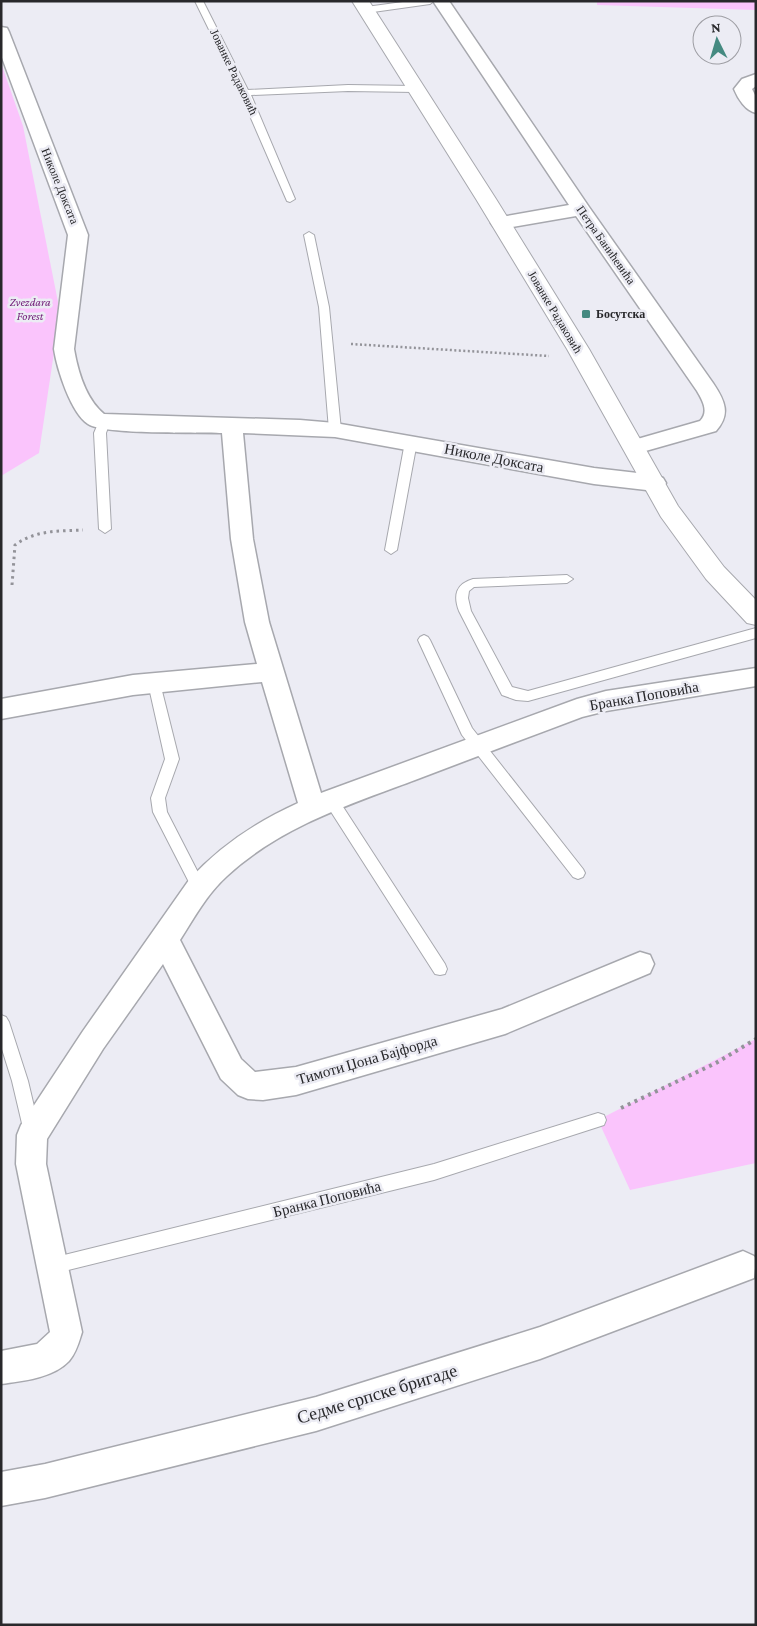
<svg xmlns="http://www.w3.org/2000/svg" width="757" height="1626" viewBox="0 0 757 1626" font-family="'Crimson Pro',serif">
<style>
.green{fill:#fac4fc}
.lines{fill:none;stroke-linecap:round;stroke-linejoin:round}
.lane-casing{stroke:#a7a8ae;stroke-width:2}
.street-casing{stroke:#a7a8ae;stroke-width:3}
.secondary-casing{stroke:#a7a8ae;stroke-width:2}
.path-far2{stroke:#939399;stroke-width:2.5;stroke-dasharray:2 2.5;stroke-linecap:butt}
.path-far1{stroke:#939399;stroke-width:3;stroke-dasharray:2.5 4;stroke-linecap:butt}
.path{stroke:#939399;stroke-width:4;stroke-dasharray:3 4.5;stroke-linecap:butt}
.lane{fill:#fff;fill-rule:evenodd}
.street{fill:#fff;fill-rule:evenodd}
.secondary{fill:#fff;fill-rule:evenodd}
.poi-dot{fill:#458a81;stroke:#ececf4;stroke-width:2}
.labels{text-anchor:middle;stroke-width:5;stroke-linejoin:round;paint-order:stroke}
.far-street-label{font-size:12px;fill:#28282b;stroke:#ececf4}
.far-park-label{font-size:12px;font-style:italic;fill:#73217a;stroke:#ececf4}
.far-poi-label{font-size:12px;font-weight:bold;fill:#28282b;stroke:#ececf4;text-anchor:start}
.street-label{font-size:15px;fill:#28282b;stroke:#ececf4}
.near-street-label{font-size:18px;fill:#28282b;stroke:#ececf4}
</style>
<rect width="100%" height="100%" fill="#ececf4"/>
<path class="green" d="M597 1H756V10L597 5Z
M1 63 23 126 60 312 39 453 1 476Z
M756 1039V1163L630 1190 598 1120Z"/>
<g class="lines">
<defs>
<path id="lane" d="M195 1H203L248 90 348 85 415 86 420 89 415 92 348 91 251 95 295 199 290 202 287 201 240 93Z
M410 1H434L430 4 366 13 362 10 366 7Z
M309 232 314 235 329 307 341 430 335 434 329 430 319 307 304 235Z
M104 418 110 422 106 433 111 529 105 533 99 529 94 433 100 419Z
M411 438 417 442 397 550 391 554 385 550 405 442Z
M567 575 573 579 567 583 474 587 469 591 468 598 471 611 512 687 528 691 756 628V638L528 701 516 700 502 695 459 611C453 595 456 584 473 579Z
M424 635 428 637 430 640 472 728 583 869 585 873 583 877 578 879 573 877 462 735 418 640 420 637Z
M154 678 159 679 179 759 165 798 167 812 206 888 204 892 199 894 194 892 153 812 151 798 165 759 148 683 149 679Z
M331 794 336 796 445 964 447 969 445 974 440 975 435 974 326 804 324 800 326 796Z
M1 1015 6 1017 9 1022 28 1081 40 1132 38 1137 32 1139 26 1137 24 1132 12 1081 1 1046Z
M598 1113 604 1115 606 1120 604 1125 434 1180 52 1274 46 1272 44 1266 46 1260 52 1258 434 1164Z"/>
<path id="street" d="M433 1H449L589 207 713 383C725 401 731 414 716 431L635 454 627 452 624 447 627 442 700 421C709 412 703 401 697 391L576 216 501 229 494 227 491 223 494 219 501 217 569 205Z
M1 27 7 28 9 32 88 235 74 349C78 372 86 399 104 414L300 420 335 423 594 468 655 475 663 478 666 483 663 488 655 491 594 484 335 437 243 433 253 539 269 622 321 793 577 699 606 691 756 668V686L606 711 582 717C526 738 470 759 415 780 348 805 280 827 227 876 207 894 194 918 180 940L241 1059 255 1072 296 1067 502 1009 640 952 650 955 654 964 650 973 505 1034 296 1095 263 1100 248 1099 238 1095 221 1079 163 964 103 1049 47 1139 46 1164 82 1332C79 1342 76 1353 69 1361 53 1378 23 1381 1 1384V1351L37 1344 50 1332 16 1164 17 1135 21 1125 83 1031 189 880C220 846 256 822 298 803L262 682 133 695 1 719V699L133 675 257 664 245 622 231 539 222 433C197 432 105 435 88 424 71 413 57 369 54 349L68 235 1 55Z
M756 74V86L752 89 756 97V113C746 111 738 99 734 89L742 79Z
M743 1251 754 1256 756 1259 754 1278 540 1359 316 1431 45 1498 1 1506V1472L45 1464 316 1397 540 1327Z"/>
<path id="secondary" d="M352 1H369L496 199 589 349 678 506 724 567 756 600V625L747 623 706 579 661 517 567 349 476 199Z"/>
</defs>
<use href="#lane" class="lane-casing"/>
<use href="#street" class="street-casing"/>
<use href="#secondary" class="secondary-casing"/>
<path class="path-far2" d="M351 344 549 356"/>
<path class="path-far1" d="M12 585 15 545C35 530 59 531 83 530"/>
<path class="path" d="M621 1108 716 1063 756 1039"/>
<use href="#lane" class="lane"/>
<use href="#street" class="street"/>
<use href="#secondary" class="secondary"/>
</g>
<rect class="poi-dot" x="581" y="309" width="10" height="10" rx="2.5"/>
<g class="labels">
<g class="far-street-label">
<text transform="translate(234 72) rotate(64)" y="4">Јованке Радаковић</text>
<text transform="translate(60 186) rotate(68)" y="4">Николе Доксата</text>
<text transform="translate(606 245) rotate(55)" y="4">Петра Банићевића</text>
<text transform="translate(555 312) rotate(59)" y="4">Јованке Радаковић</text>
</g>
<g class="far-park-label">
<text x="30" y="306">Zvezdara<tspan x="30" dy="14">Forest</tspan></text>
</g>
<g class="far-poi-label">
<text x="596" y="318">Босутска</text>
</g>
<g class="street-label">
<text transform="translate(494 458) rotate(11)" y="5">Николе Доксата</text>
<text transform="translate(644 696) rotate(-10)" y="5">Бранка Поповића</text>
<text transform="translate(367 1060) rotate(-16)" y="5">Тимоти Џона Бајфорда</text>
<text transform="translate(327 1199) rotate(-14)" y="5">Бранка Поповића</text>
</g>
<g class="near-street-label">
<text transform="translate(377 1394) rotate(-17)" y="6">Седме српске бригаде</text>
</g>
</g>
<rect width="757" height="1626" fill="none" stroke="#28282b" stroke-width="5"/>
<g transform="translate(717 40) rotate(355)"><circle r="24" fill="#ececf4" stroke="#9e9ea4"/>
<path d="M0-4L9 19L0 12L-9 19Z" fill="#458a81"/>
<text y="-8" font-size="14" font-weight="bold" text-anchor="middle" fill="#28282b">N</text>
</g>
</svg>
